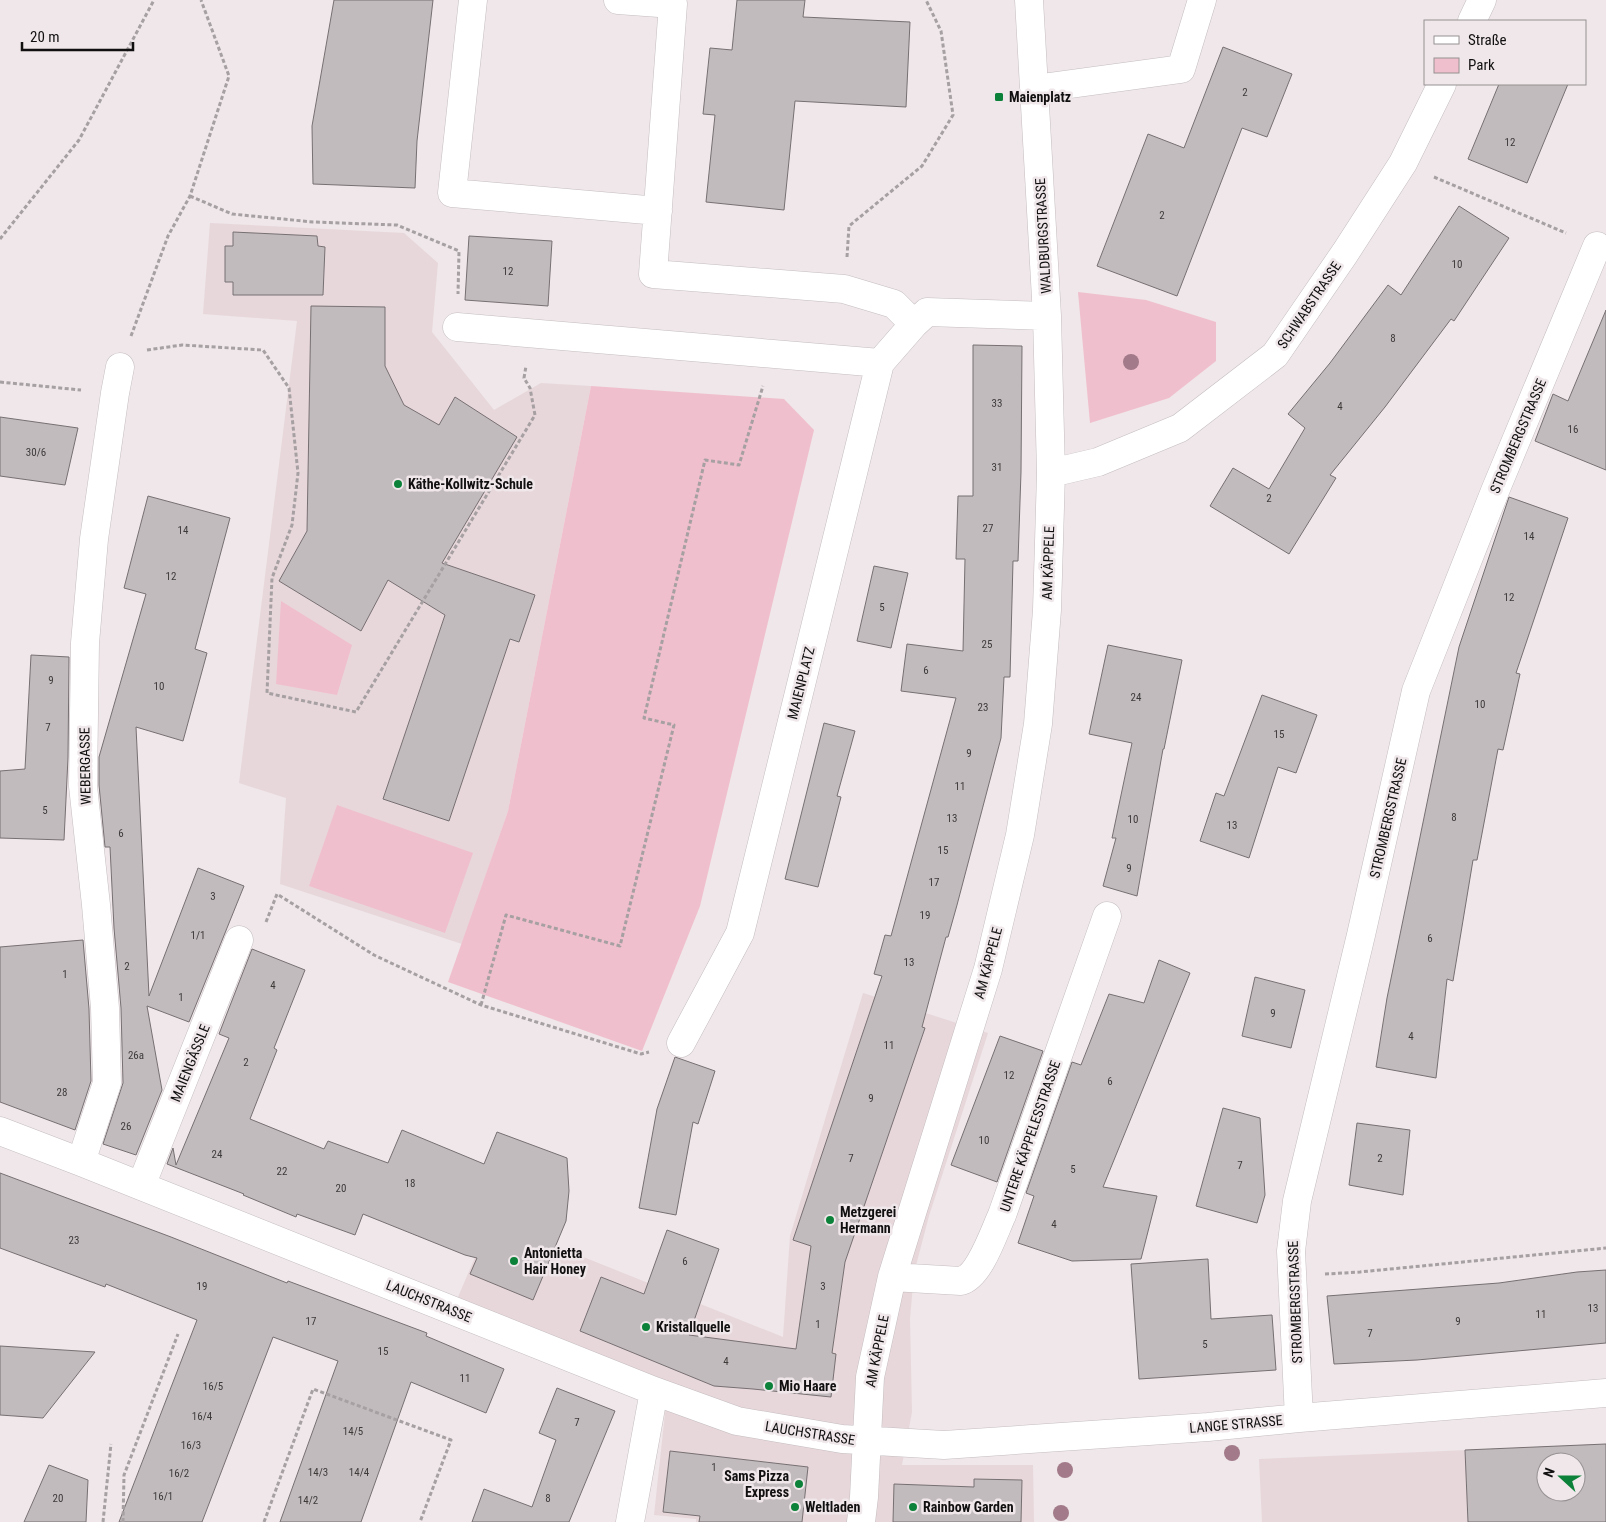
<svg xmlns="http://www.w3.org/2000/svg" width="1606" height="1522" viewBox="0 0 1606 1522" font-family="'Roboto Condensed',sans-serif">
<style>
.built{fill:#e7d7db;fill-rule:evenodd}
.green{fill:#f0bfcd}
.building{fill:#c2bbbd;stroke:#777072;fill-rule:evenodd}
.lines{fill:none;stroke-linecap:round;stroke-linejoin:round}
.minor-casing{stroke:#c5bdbf;stroke-width:29}
.path{stroke:#a6a0a2;stroke-width:3;stroke-dasharray:4 2.5;stroke-linecap:butt}
.minor{stroke:#fff;stroke-width:28}
.tree{fill:#a27a89}
.poi-dot{fill:#0c8139;stroke:#efe7e9;stroke-width:2}
.labels{text-anchor:middle;stroke-width:5;stroke-linejoin:round;paint-order:stroke}
.number-label{font-size:11px;fill:#3d3a3a}
.poi-label{font-size:14px;font-weight:bold;fill:#110f0f;stroke:#efe7e9;text-anchor:start}
.street-label{font-size:14px;fill:#110f0f;stroke:#efe7e9}
</style>
<rect width="100%" height="100%" fill="#efe7e9"/>
<path class="built" d="M210 223 404 233 438 263 432 332 494 410 541 383 591 386 508 811 462 944 280 884 286 798 239 783 297 321 203 314Z
M863 993 988 1033 929 1216 914 1273 910 1319 912 1412 902 1465H1033L1034 1522H696V1519L654 1515 667 1395 455 1304 491 1220 783 1337 790 1236Z
M1606 1444V1522H1262L1259 1459ZM1546 1462H1576V1492H1546Z"/>
<path class="green" d="M1078 292 1146 300 1216 322V361L1169 398 1090 423Z
M591 386 784 399 814 430 700 906 642 1051 448 982 508 811Z
M281 601 352 645 337 695 276 684Z
M337 805 473 853 445 933 309 886Z"/>
<path class="building" d="M334 0H433L417 141 415 188 313 184 312 126Z
M737 0H805L803 17 910 22 906 107 795 101 784 210 706 202 715 115 703 114 710 48 732 50Z
M1223 47 1292 74 1267 137 1242 128 1177 296 1097 266 1148 134 1184 148Z
M1499 84H1568L1527 183 1468 159Z
M1459 206 1509 238 1454 321 1451 319 1385 407 1330 475 1336 478 1289 554 1210 506 1233 468 1269 489 1305 428 1288 414 1330 363 1388 285 1401 295Z
M233 232 317 236 318 246 325 247 323 295H233V282H225V246H233Z
M469 236 552 241 548 306 465 300Z
M311 306 385 307V366L404 405 439 425 455 397 517 437 442 563 535 595 519 642 510 639 449 821 383 799 445 615 388 580 361 631 279 581 307 531Z
M1606 310V470L1535 441 1553 394 1568 401Z
M973 345 1022 346 1021 472 1018 561H1013L1010 677H1004L1001 738 957 905 948 937H946L922 1027 925 1028 845 1262 832 1353 836 1354 831 1397 753 1389 714 1386 580 1331 601 1277 644 1294 667 1230 719 1249 689 1335 796 1349 811 1246 793 1240 882 976 874 974 885 935 891 936 956 698 901 691 907 644 963 651 965 559H956L958 496H973Z
M0 417 78 428 65 485 0 476Z
M148 496 230 518 195 649 207 653 183 741 136 727 149 996 198 868 244 886 189 1022 147 1006 162 1090 136 1155 103 1144 123 1083 121 1008 114 928 110 847H105L99 785V757L146 594 124 588Z
M1509 497 1568 518 1516 673 1520 674 1503 750 1498 749 1477 860H1473L1453 981 1447 979 1436 1078 1376 1067 1387 998 1459 647Z
M874 566 908 573 891 648 857 641Z
M1108 645 1182 660 1164 749H1163L1137 896 1103 886 1116 838H1112L1132 743 1089 734Z
M31 655 69 657 68 758 64 840 0 838V771L25 769Z
M1262 695 1317 715 1296 773 1278 767 1249 858 1200 841 1216 793 1224 796Z
M824 723 855 731 837 796 841 797 818 887 785 879Z
M83 940 89 1009 91 1081 75 1130 0 1102V947Z
M252 949 305 970 274 1048 277 1050 250 1119 324 1149 328 1141 388 1163 402 1130 484 1164 497 1132 567 1158 569 1191 566 1221 533 1300 470 1274 477 1258 465 1255 363 1214 355 1235 297 1214 296 1217 243 1195 244 1194 167 1164 173 1148 176 1165 229 1038 219 1034Z
M1159 960 1190 973 1103 1187 1157 1196 1141 1259 1072 1261 1018 1243 1034 1196 1026 1193 1072 1062 1081 1065 1109 994 1144 1003Z
M1255 977 1305 990 1291 1048 1242 1036Z
M1000 1036 1043 1051 997 1182 951 1165Z
M675 1057 715 1071 698 1124 693 1122 676 1215 639 1208 657 1109Z
M1223 1108 1260 1118 1265 1195 1257 1223 1196 1206Z
M1357 1123 1410 1130 1403 1195 1349 1185Z
M0 1173 171 1237 287 1283 288 1281 427 1333 426 1336 504 1369 486 1413 411 1382 361 1522H280L338 1361 273 1337 202 1522H119L197 1320 106 1284 105 1287 0 1248Z
M1208 1259 1211 1319 1272 1315 1276 1370 1139 1379 1131 1264Z
M1606 1270V1343L1417 1360 1334 1364 1327 1296 1499 1283 1577 1272Z
M0 1346 95 1352 43 1418 0 1415Z
M557 1388 615 1411 569 1522H472L484 1489 532 1507 556 1440 539 1433Z
M1606 1444V1522H1468L1465 1450ZM1546 1462H1576V1492H1546Z
M670 1451 808 1467 802 1522H699L700 1516 663 1512Z
M49 1465 88 1480 86 1522H24Z
M974 1479 1022 1480 1021 1522H893L894 1484 974 1487Z"/>
<g class="lines">
<defs>
<path id="minor" d="M473 0 452 193 658 211
M618 0 673 4 653 274 844 289 894 304 914 324
M1472 21 1482 0
M1034 89 1181 69 1202 0
M457 327 880 363
M1051 473 1098 462 1180 428 1275 355 1345 253 1403 163 1442 84
M681 1043 740 933 880 363 914 324 927 312 1047 316
M0 1131 81 1162 654 1391 737 1421 842 1439 944 1445 1208 1427 1299 1418 1606 1393
M81 1162 107 1083 105 1008 96 905 83 786 85 643 94 539 115 393 120 367
M141 1186 239 940
M892 1277 961 1281C980 1276 994 1232 1002 1215L1107 916
M1299 1418 1291 1251 1297 1201 1361 935 1416 691 1495 491 1597 246
M630 1522 654 1391
M861 1522 864 1497 870 1377 892 1277 988 969 1020 835 1038 724 1047 610 1051 473 1047 316 1029 0"/>
</defs>
<use href="#minor" class="minor-casing"/>
<path class="path" d="M1434 177 1566 233
M190 196 232 214 313 222 397 225 459 251 458 294
M0 239 79 140 154 0
M847 257 849 226 922 166 953 115 941 31 926 0
M131 336 168 236 190 196 229 76 201 0
M147 350 182 345 263 350 289 388 298 473 292 525 272 578 267 693 356 712 535 415 530 388 524 378 526 366
M0 382 81 390
M266 922 277 894 374 955 481 1005 641 1054 649 1052
M481 1005 506 915 620 946 674 725 644 718 705 460 739 465 763 386
M1325 1274 1360 1272 1606 1248
M103 1522 111 1444
M123 1522 124 1475 178 1334
M264 1522 313 1389 451 1440 420 1522"/>
<use href="#minor" class="minor"/>
</g>
<g class="tree">
<circle cx="1131" cy="362" r="8"/>
<circle cx="1232" cy="1453" r="8"/>
<circle cx="1065" cy="1470" r="8"/>
<circle cx="1061" cy="1513" r="8"/>
</g>
<g class="poi-dot">
<rect x="994" y="92" width="10" height="10" rx="2.5"/>
<circle cx="398" cy="484" r="5"/>
<circle cx="830" cy="1220" r="5"/>
<circle cx="514" cy="1261" r="5"/>
<circle cx="646" cy="1327" r="5"/>
<circle cx="769" cy="1386" r="5"/>
<circle cx="799" cy="1484" r="5"/>
<circle cx="795" cy="1507" r="5"/>
<circle cx="913" cy="1507" r="5"/>
</g>
<g class="labels">
<g class="number-label">
<text x="1245" y="96">2</text>
<text x="1510" y="146">12</text>
<text x="1162" y="219">2</text>
<text x="1457" y="268">10</text>
<text x="508" y="275">12</text>
<text x="1393" y="342">8</text>
<text x="997" y="407">33</text>
<text x="1340" y="410">4</text>
<text x="1573" y="433">16</text>
<text x="36" y="456">30/6</text>
<text x="997" y="471">31</text>
<text x="1269" y="502">2</text>
<text x="988" y="532">27</text>
<text x="183" y="534">14</text>
<text x="1529" y="540">14</text>
<text x="171" y="580">12</text>
<text x="1509" y="601">12</text>
<text x="882" y="611">5</text>
<text x="987" y="648">25</text>
<text x="926" y="674">6</text>
<text x="51" y="684">9</text>
<text x="159" y="690">10</text>
<text x="1136" y="701">24</text>
<text x="1480" y="708">10</text>
<text x="983" y="711">23</text>
<text x="48" y="731">7</text>
<text x="1279" y="738">15</text>
<text x="969" y="757">9</text>
<text x="960" y="790">11</text>
<text x="45" y="814">5</text>
<text x="1454" y="821">8</text>
<text x="952" y="822">13</text>
<text x="1133" y="823">10</text>
<text x="1232" y="829">13</text>
<text x="121" y="837">6</text>
<text x="943" y="854">15</text>
<text x="1129" y="872">9</text>
<text x="934" y="886">17</text>
<text x="213" y="900">3</text>
<text x="925" y="919">19</text>
<text x="198" y="939">1/1</text>
<text x="1430" y="942">6</text>
<text x="909" y="966">13</text>
<text x="127" y="970">2</text>
<text x="65" y="978">1</text>
<text x="273" y="989">4</text>
<text x="181" y="1001">1</text>
<text x="1273" y="1017">9</text>
<text x="1411" y="1040">4</text>
<text x="889" y="1049">11</text>
<text x="136" y="1059">26a</text>
<text x="246" y="1066">2</text>
<text x="1009" y="1079">12</text>
<text x="1110" y="1085">6</text>
<text x="62" y="1096">28</text>
<text x="871" y="1102">9</text>
<text x="126" y="1130">26</text>
<text x="984" y="1144">10</text>
<text x="217" y="1158">24</text>
<text x="851" y="1162">7</text>
<text x="1380" y="1162">2</text>
<text x="1240" y="1169">7</text>
<text x="1073" y="1173">5</text>
<text x="282" y="1175">22</text>
<text x="410" y="1187">18</text>
<text x="341" y="1192">20</text>
<text x="1054" y="1228">4</text>
<text x="74" y="1244">23</text>
<text x="685" y="1265">6</text>
<text x="202" y="1290">19</text>
<text x="823" y="1290">3</text>
<text x="1593" y="1312">13</text>
<text x="1541" y="1318">11</text>
<text x="311" y="1325">17</text>
<text x="1458" y="1325">9</text>
<text x="818" y="1328">1</text>
<text x="1370" y="1337">7</text>
<text x="1205" y="1348">5</text>
<text x="383" y="1355">15</text>
<text x="726" y="1365">4</text>
<text x="465" y="1382">11</text>
<text x="213" y="1390">16/5</text>
<text x="202" y="1420">16/4</text>
<text x="577" y="1426">7</text>
<text x="353" y="1435">14/5</text>
<text x="191" y="1449">16/3</text>
<text x="714" y="1471">1</text>
<text x="318" y="1476">14/3</text>
<text x="359" y="1476">14/4</text>
<text x="179" y="1477">16/2</text>
<text x="163" y="1500">16/1</text>
<text x="58" y="1502">20</text>
<text x="548" y="1502">8</text>
<text x="308" y="1504">14/2</text>
</g>
<g class="poi-label">
<text x="1009" y="102">Maienplatz</text>
<text x="408" y="489">Käthe-Kollwitz-Schule</text>
<text x="840" y="1217">Metzgerei<tspan x="840" dy="16">Hermann</tspan></text>
<text x="524" y="1258">Antonietta<tspan x="524" dy="16">Hair Honey</tspan></text>
<text x="656" y="1332">Kristallquelle</text>
<text x="779" y="1391">Mio Haare</text>
<text x="789" y="1481" text-anchor="end">Sams Pizza<tspan x="789" dy="16">Express</tspan></text>
<text x="805" y="1512">Weltladen</text>
<text x="923" y="1512">Rainbow Garden</text>
</g>
<g class="street-label">
<text transform="translate(1043 236) rotate(-93)" y="5">WALDBURGSTRASSE</text>
<text transform="translate(1309 305) rotate(-56)" y="5">SCHWABSTRASSE</text>
<text transform="translate(1518 436) rotate(-67)" y="5">STROMBERGSTRASSE</text>
<text transform="translate(1048 563) rotate(-88)" y="5">AM KÄPPELE</text>
<text transform="translate(801 683) rotate(-76)" y="5">MAIENPLATZ</text>
<text transform="translate(85 766) rotate(-91)" y="5">WEBERGASSE</text>
<text transform="translate(1388 818) rotate(-77)" y="5">STROMBERGSTRASSE</text>
<text transform="translate(988 963) rotate(-75)" y="5">AM KÄPPELE</text>
<text transform="translate(190 1063) rotate(-68)" y="5">MAIENGÄSSLE</text>
<text transform="translate(1030 1136) rotate(-71)" y="5">UNTERE KÄPPELESSTRASSE</text>
<text transform="translate(429 1301) rotate(22)" y="5">LAUCHSTRASSE</text>
<text transform="translate(1295 1302) rotate(-92)" y="5">STROMBERGSTRASSE</text>
<text transform="translate(877 1351) rotate(-79)" y="5">AM KÄPPELE</text>
<text transform="translate(1236 1424) rotate(-5)" y="5">LANGE STRASSE</text>
<text transform="translate(810 1433) rotate(9)" y="5">LAUCHSTRASSE</text>
</g>
</g>
<rect x="1424" y="20" width="162" height="65" fill="#efe7e9" stroke="#969192"/>
<rect x="1434" y="36" width="25" height="8" fill="#ffffff" stroke="#969192"/>
<text x="1468" y="45" font-size="15" fill="#110f0f">Straße</text>
<rect x="1434" y="58" width="25" height="15" fill="#f0bfcd" stroke="#969192"/>
<text x="1468" y="70" font-size="15" fill="#110f0f">Park</text>
<g transform="translate(1561 1477) rotate(291)"><circle r="24" fill="#efe7e9" stroke="#969192"/>
<path d="M0-4L9 19L0 12L-9 19Z" fill="#0c8139"/>
<text y="-8" font-size="14" font-weight="bold" text-anchor="middle" fill="#110f0f">N</text>
</g>
<path d="M22 42v8h111v-8" fill="none" stroke="#110f0f" stroke-width="2.5"/>
<text x="30" y="42" font-size="15" fill="#110f0f" stroke="#efe7e9" stroke-width="4" paint-order="stroke">20 m</text>
</svg>
